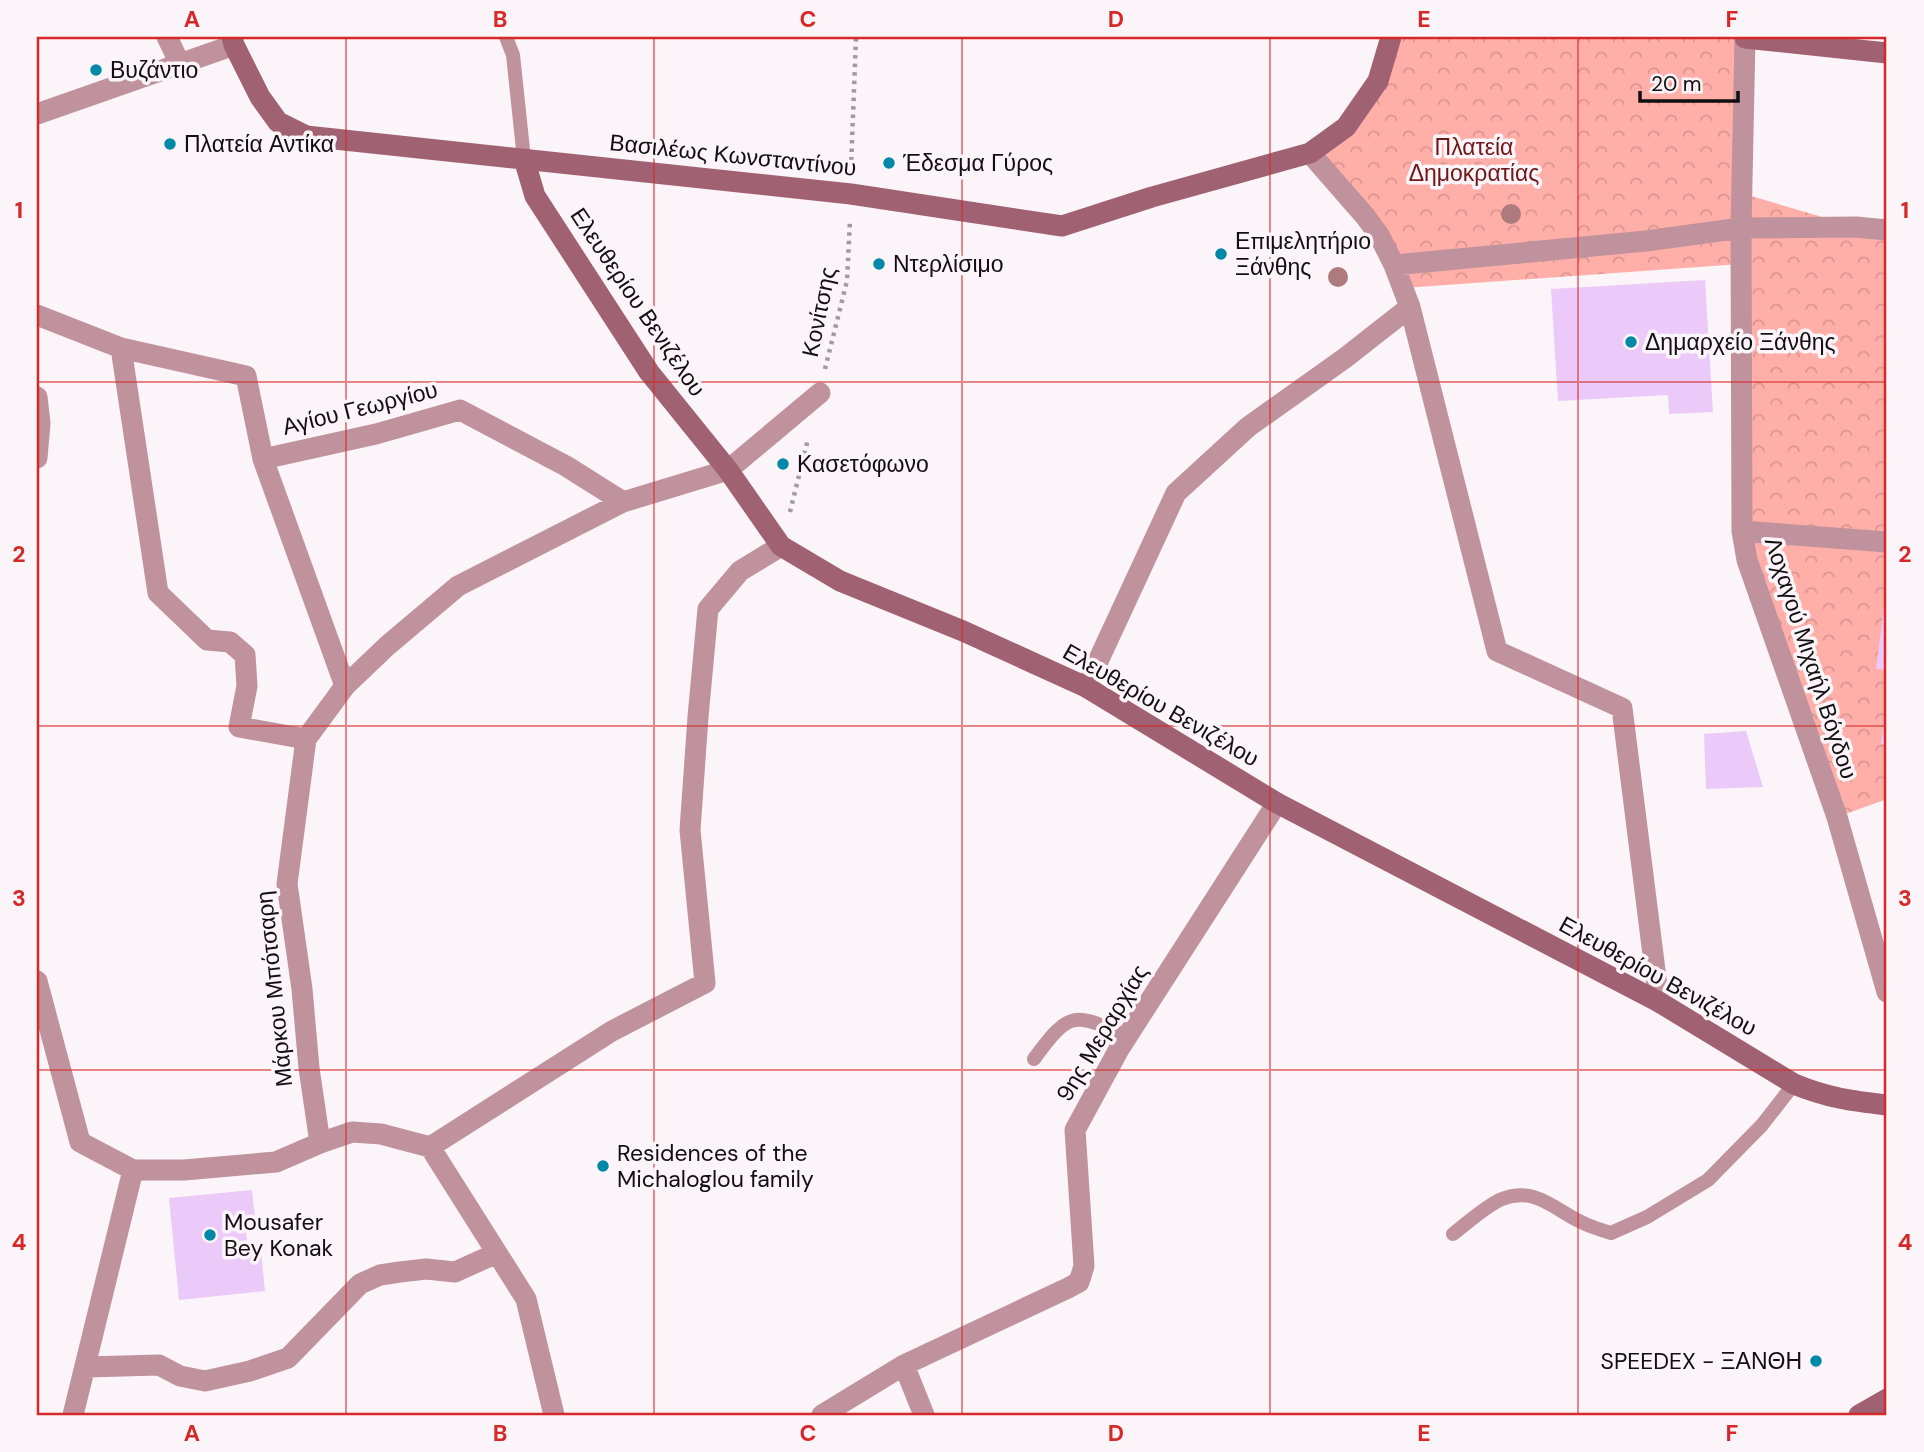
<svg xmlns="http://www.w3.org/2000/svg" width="1924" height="1452" viewBox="0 0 1924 1452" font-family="'DM Sans',sans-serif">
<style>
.park{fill:url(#park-crowns)}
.building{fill:#ebcafa}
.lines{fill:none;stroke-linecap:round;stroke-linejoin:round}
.path{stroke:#a19b9e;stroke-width:4.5;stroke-dasharray:3.5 5;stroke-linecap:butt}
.lane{stroke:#bf929d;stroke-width:14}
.street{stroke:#bf929d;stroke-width:21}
.secondary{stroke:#a06173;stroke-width:21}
.tree{fill:#af7a7d}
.grid{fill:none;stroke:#d62828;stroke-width:2;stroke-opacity:0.55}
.poi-dot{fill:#0088a8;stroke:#fbf4f8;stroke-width:2.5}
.labels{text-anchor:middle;stroke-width:7;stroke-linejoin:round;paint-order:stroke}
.poi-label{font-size:23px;fill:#110f10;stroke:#fbf4f8;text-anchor:start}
.park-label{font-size:23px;fill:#701718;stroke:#fbf4f8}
.street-label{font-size:23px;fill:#110f10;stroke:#fbf4f8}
.neatline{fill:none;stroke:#d62828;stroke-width:2.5}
.grid-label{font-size:23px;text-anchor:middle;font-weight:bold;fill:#d62828}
</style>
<defs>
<pattern id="park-crowns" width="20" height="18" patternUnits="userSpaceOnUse" patternTransform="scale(1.75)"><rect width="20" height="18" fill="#ffafa8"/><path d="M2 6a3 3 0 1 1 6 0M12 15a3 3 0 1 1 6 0" fill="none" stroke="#da9590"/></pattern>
</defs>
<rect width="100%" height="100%" fill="#fbf4f8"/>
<path class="park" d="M1387 37H1745L1741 193 1856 227 1887 231V799L1837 817 1742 531 1741 264 1404 288 1310 153 1378 81Z"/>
<path class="building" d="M1705 280 1713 412 1669 414 1668 395 1558 401 1551 289Z
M1886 592H1887V670L1876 669Z
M1886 709H1887V744H1881Z
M1746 731 1763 787 1706 789 1704 734Z
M252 1190 255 1218 245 1219 248 1252 261 1251 265 1291 179 1300 169 1198Z"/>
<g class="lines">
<path class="path" d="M851 169 856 37
M825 369 847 281 850 220
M790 512 808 439"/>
<path class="lane" d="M506 37 513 55 524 159
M1034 1059C1070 1010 1074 1012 1127 1037
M1453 1234C1466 1224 1487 1205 1502 1199 1534 1186 1554 1209 1581 1222 1591 1227 1601 1230 1611 1233L1647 1217 1708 1180 1762 1125 1794 1084"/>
<path class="street" d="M167 37 180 64
M1745 38 1741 228 1742 531 1747 560 1837 817 1887 992
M37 114 234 45
M1310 153 1365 216 1379 235 1394 265 1646 241 1741 228 1856 227 1887 230
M1394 265 1410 307 1497 651 1622 708 1659 1002
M37 315 121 348 246 376 263 459 376 434 460 410 566 466 623 502
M121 348 158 593 207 640 230 642 245 655 247 686 239 727 306 739
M37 397 40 423 37 458
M263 459 345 686
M1742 531 1887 542
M1086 687 1176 493 1248 427 1345 358 1410 307
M37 981 80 1142 133 1170H184L276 1162 320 1143 352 1132 381 1134 430 1147 612 1031 705 983 690 830 698 717 708 609 740 571 781 546
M320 1143 309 1068 302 989 287 884 306 739 345 686 387 646 458 586 623 502 728 470 820 393
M430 1147 526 1299 554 1415
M904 1365 924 1415
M86 1367 159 1365 180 1376 205 1381 250 1371 288 1358 360 1284 380 1275 400 1272 426 1269 455 1272 497 1253
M73 1415 133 1170
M822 1415 904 1365 1068 1288 1079 1282 1084 1266 1075 1130 1119 1049 1277 803"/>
<path class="secondary" d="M232 37 234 45 260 97 278 122 306 136 851 194 1062 226 1152 197 1310 153 1346 127 1378 81 1391 37
M1745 37V38L1887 53
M524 159 535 196 649 372 728 470 781 546 840 581 963 631 1086 687 1277 803 1659 1002 1794 1084C1828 1098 1852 1101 1887 1105
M1859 1415 1887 1399"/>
</g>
<g class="tree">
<circle cx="1511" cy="214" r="10"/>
<circle cx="1338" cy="277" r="10"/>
</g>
<path class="grid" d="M346 37V1415M654 37V1415M962 37V1415M1270 37V1415M1578 37V1415M37 382H1887M37 726H1887M37 1070H1887"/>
<g class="poi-dot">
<circle cx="96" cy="70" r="7"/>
<circle cx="170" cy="144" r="7"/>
<circle cx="889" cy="163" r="7"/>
<circle cx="1221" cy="254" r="7"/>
<circle cx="879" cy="264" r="7"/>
<circle cx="1631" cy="342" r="7"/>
<circle cx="783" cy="464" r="7"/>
<circle cx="603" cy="1166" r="7"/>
<circle cx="210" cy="1235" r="7"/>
<circle cx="1816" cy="1361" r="7"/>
</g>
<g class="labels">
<g class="poi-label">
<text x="110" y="78">Βυζάντιο</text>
<text x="184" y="152">Πλατεία Αντίκα</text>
<text x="903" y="171">Έδεσμα Γύρος</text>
<text x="1235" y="249">Επιμελητήριο<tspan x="1235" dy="26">Ξάνθης</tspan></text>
<text x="893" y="272">Ντερλίσιμο</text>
<text x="1645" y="350">Δημαρχείο Ξάνθης</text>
<text x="797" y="472">Κασετόφωνο</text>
<text x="617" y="1161">Residences of the<tspan x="617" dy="26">Michaloglou family</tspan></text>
<text x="224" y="1230">Mousafer<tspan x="224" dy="26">Bey Konak</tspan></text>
<text x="1802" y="1369" text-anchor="end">SPEEDEX - ΞΑΝΘΗ</text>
</g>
<g class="park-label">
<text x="1474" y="155">Πλατεία<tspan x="1474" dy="26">Δημοκρατίας</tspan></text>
</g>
<g class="street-label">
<text transform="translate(733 155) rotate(6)" y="8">Βασιλέως Κωνσταντίνου</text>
<text transform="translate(638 302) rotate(56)" y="8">Ελευθερίου Βενιζέλου</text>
<text transform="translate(819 312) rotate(-78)" y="8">Κονίτσης</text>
<text transform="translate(360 408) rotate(-14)" y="8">Αγίου Γεωργίου</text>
<text transform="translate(1811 658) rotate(72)" y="8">Λοχαγού Μιχαήλ Βόγδου</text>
<text transform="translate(1161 705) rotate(30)" y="8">Ελευθερίου Βενιζέλου</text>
<text transform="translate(1658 976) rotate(29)" y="8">Ελευθερίου Βενιζέλου</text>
<text transform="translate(274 989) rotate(-96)" y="8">Μάρκου Μπότσαρη</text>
<text transform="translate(1102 1033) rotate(-59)" y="8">9ης Μεραρχίας</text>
</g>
</g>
<rect width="1924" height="1452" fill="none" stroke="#fbf4f8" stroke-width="77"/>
<path d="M1640 91v10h98v-10" fill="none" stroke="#110f10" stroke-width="3.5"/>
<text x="1651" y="91" font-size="21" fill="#110f10" stroke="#fbf4f8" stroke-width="5" paint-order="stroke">20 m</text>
<rect x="38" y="38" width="1847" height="1376" class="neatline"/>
<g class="grid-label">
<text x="192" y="27">A</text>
<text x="500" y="27">B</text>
<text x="808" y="27">C</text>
<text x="1116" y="27">D</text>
<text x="1424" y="27">E</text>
<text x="1732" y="27">F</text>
<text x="19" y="218">1</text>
<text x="1905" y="218">1</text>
<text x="19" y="562">2</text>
<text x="1905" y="562">2</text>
<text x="19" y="906">3</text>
<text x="1905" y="906">3</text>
<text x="19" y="1250">4</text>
<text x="1905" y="1250">4</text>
<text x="192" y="1441">A</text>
<text x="500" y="1441">B</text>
<text x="808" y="1441">C</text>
<text x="1116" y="1441">D</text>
<text x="1424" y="1441">E</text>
<text x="1732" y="1441">F</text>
</g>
</svg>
